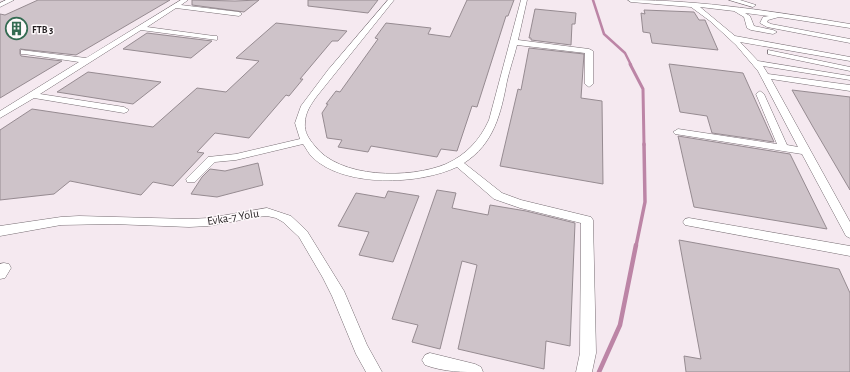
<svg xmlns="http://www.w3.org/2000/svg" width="850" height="372" viewBox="0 0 850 372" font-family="'Alegreya Sans',sans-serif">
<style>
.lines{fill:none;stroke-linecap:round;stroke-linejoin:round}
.stream-far3{stroke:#bc85a6;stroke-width:2.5}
.stream-far2{stroke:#bc85a6;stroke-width:3}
.stream-far1{stroke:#bc85a6;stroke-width:3.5}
.stream{stroke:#bc85a6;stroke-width:4.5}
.building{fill:#cec3c9;stroke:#968b91}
.minor-casing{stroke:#776d73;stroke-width:1}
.minor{fill:#fff;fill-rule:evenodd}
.labels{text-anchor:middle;stroke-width:3;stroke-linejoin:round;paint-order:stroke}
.far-poi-label{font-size:10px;font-weight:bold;fill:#231f21;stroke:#fef9fb;text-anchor:start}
.street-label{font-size:12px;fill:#231f21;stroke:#fef9fb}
</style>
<rect width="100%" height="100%" fill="#f5e9f0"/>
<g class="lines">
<path class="stream-far3" d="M593 0 604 34 625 53 631 65"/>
<path class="stream-far2" d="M630 64 643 89 644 145"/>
<path class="stream-far1" d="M636 246 645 202 644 144"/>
<path class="stream" d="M599 372 620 325 636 245"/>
</g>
<path class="building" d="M38 0H170L76 55 20 49V54L21 56 62 61 0 98V14L5 15Z
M192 0 235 1 259 0 244 12 192 5Z
M308 0H378L368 13 308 6Z
M467 0H514L508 16H506L477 107 472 106 457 151 441 149 437 157 371 146 368 152 338 147 342 140 327 138 322 113 328 104H326L336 91 340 92 378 39 375 38 386 23 431 28 428 34 450 37Z
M535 9 576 13 575 24H572L571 45 531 40V38H529Z
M644 10 694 12 699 20H705L718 50 652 43 650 33 643 32 641 13 645 14Z
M276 23 347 31 338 41H332L300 79H303L289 96 286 95 249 138 215 133 197 152 204 153 173 186 153 182 141 195 70 181 54 194 0 200V130L32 109 153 127 197 88 226 92 259 61 236 58Z
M147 33 212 41 191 58 123 49Z
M529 48 584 54 581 98 602 101 603 184 500 166 518 89 521 90Z
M669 64 743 73 774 142 712 133 707 116 680 112Z
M88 72 161 82 133 104 57 92Z
M792 90 850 97V190L813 127Z
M678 136 790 154 827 229 694 207Z
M258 163 263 185 217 197 191 194 202 177 210 169 225 171Z
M437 190 456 193 452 208 488 215 490 205 526 211 575 223 570 346 546 341 544 369 458 349 477 265 462 261 440 349 412 342 418 325 392 319Z
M388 191 419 196 393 262 359 255 369 232 338 226 356 193 385 198Z
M679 240 839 269 850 293V372H686L684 356 701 359Z"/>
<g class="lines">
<defs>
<path id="minor" d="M6 0H14L0 7V3Z
M181 0H188L181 5 239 12 242 14 239 16 176 8 147 27 214 36H217V40L141 30 40 94 124 107 129 110 127 112 124 113 34 98 0 118V111L79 62 24 54H21V50L86 58Z
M388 0H394L317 96C311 104 305 113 305 123 304 132 309 139 314 145 339 179 410 179 446 164 466 155 480 140 489 120L521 0H527L518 40 589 49 593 51V84L589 87 585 84V53L517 45C514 57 510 68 507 81 501 113 494 144 464 163L502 193 521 200 591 217 593 220 596 353 592 372H576L580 353 581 223 520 208 494 199 457 167C419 185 344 188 312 157 309 154 306 148 303 144L236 160 215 162 195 182H187L186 179 208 157 236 154 300 139 295 123 301 106 328 70Z
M628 0C702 0 777 12 850 24V28L779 17 768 20 767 22 771 24 850 39V43L767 27 760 23 763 17 769 16 745 13 750 16 754 26 773 30 777 32 773 34 751 30 747 28 744 17 734 11 700 7 735 36 850 57V61L740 42 758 61 850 76V80L763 66 768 74 850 85V91L771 79 850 222V238L846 236 802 154 675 134 673 132 678 129 777 144 756 94 760 91 764 94 787 145 798 147 758 71 736 45 710 21 691 7 631 2Z
M729 0H740L756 5 753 7Z
M768 50 850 67V71L768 54Z
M267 208 291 216 307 231 344 291 367 345 382 372H366L356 354 332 296 323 278 299 237 283 222 276 218 267 216 257 217 209 226 189 227 113 224 61 225 0 236V226L61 217 79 216 189 219 209 218Z
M689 218 850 246V256L685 225 683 222 685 219Z
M4 263 9 264 11 268 5 278 0 279V264Z
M430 353 475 364 481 367 483 372C462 372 444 372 425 365L422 360 425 355Z"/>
</defs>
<use href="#minor" class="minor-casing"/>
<use href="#minor" class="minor"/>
</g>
<defs>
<symbol id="building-ring" viewBox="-11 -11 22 22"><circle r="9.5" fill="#fef9fb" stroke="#346b52" stroke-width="1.5"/><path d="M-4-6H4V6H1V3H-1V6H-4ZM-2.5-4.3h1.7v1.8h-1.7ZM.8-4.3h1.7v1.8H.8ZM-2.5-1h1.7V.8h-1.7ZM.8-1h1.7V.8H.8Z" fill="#346b52"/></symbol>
</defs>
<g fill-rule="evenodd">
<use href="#building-ring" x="4" y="16" width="25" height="25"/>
</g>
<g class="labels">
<g class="far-poi-label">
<text x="32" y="33">FTB 3</text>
</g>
<g class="street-label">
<text transform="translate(233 217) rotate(-9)" y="4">Evka-7 Yolu</text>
</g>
</g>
</svg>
